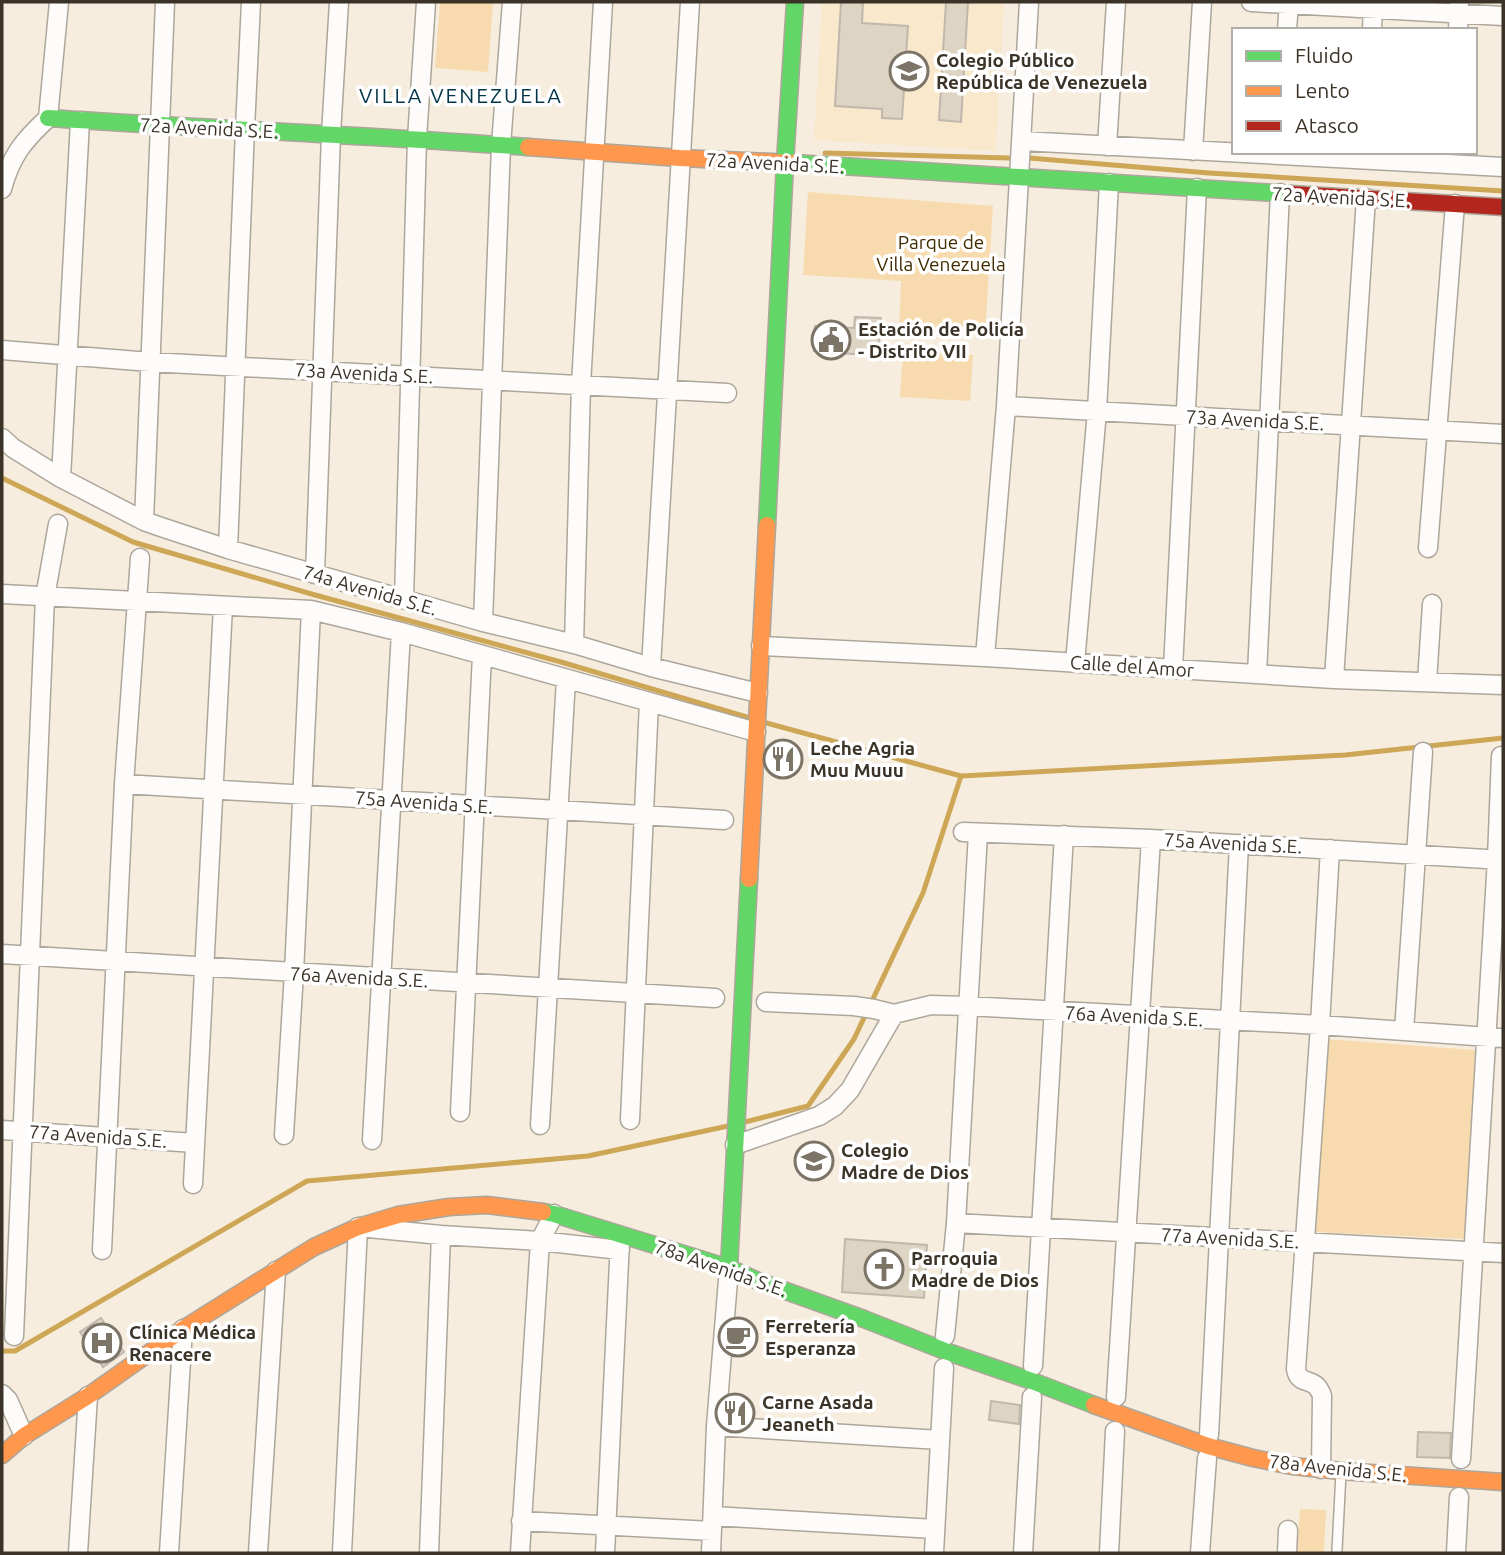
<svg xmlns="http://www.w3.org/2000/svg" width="1505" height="1555" viewBox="0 0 1505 1555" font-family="Ubuntu,sans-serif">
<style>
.built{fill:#f9e8cc}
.green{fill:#f7dbae}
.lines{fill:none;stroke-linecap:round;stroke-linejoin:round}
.stream{stroke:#cea756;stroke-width:5}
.building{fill:#ded4c3;stroke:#c0b8ac;stroke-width:2}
.lane-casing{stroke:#ada69b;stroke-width:12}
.street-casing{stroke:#ada69b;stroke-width:21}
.fast-casing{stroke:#ada69b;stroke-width:19}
.slow-casing{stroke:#ada69b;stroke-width:19}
.jam-casing{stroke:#ada69b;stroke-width:19}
.lane{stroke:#fefcfa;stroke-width:9}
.street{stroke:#fefcfa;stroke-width:18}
.fast{stroke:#63d668;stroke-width:16}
.slow{stroke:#ff974d;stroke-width:16}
.jam{stroke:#b3261e;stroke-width:16}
.labels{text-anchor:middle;stroke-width:7;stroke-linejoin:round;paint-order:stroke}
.poi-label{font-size:19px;font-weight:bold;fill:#3b3327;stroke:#fff;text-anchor:start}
.street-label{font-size:19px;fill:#3b3327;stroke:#fff}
.park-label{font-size:19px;fill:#412c00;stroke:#fff}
.neighbourhood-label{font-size:21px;letter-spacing:2px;fill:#013447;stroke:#fff}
</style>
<rect width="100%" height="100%" fill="#f6eddf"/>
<path class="built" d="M822 2H1004L996 151 814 140Z"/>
<path class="green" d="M440 2H493L488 72 435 68Z
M808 192 993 206 985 335 899 330 901 281 803 275Z
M903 351 973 355 970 401 900 397Z
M1326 1039 1475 1050 1466 1239 1316 1232Z
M1300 1509 1326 1510 1324 1553H1297Z"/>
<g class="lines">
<path class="stream" d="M825 153 1009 158
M1029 158 1209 173 1503 191
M2 478 133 542 315 595 561 662 750 718
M763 722 961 776 1345 755 1503 738
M745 1122 808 1106 854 1039 923 893 961 776
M2 1351H15L307 1181 588 1156 728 1126"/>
</g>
<path class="building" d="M841 2H863L862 23 908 26 902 119 882 118V109L835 106Z
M946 2H968L961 122 939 120Z
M855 317 881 318 878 356 814 351 815 326 854 328Z
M845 1239 927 1245 924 1298 842 1292Z
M101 1318 124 1352 103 1367 80 1332Z
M991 1401 1020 1405 1019 1424 989 1420Z
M1418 1432 1451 1433 1450 1458 1417 1457Z"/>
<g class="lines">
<defs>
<path id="lane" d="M1337 1550 1341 1473"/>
<path id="street" d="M1251 2 1503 16
M1287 30 1289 2
M1372 30 1373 2
M1458 30 1459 2
M1022 141 1503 167
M1107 146 1116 2
M1193 151 1202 2
M2 189C11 156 23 141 48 118L59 2
M2 350 150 362 727 393
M1006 406 1503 434
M2 438 13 448 61 478 144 521 161 527 228 549 483 622 574 644 651 667 758 693
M61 478 80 121
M144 521 165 2
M1428 548 1455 204
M228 549 245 129 251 2
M315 574 331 134 339 2
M2 594 311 610 401 632 756 732
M404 599 417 139 426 2
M483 622 501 145 512 2
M574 644 581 385 603 2
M761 646 985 657 1334 679 1503 685
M985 657 1006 406 1029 2
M1075 663 1097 411 1109 183
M651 667 690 2
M1173 669 1197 188
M1257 674 1280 193
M1334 679 1366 198
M1427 682 1432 604
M124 784 724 820
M963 832 1151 839 1503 860
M2 954 715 998
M766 1002 854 1006 874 1009 894 1014 931 1005 967 1006 1320 1025 1503 1038
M1404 1031 1423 752
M460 1112 482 655
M630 1120 649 702
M540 1125 566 679
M2 1130 195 1143
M284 1135 294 973 311 610
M372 1140 401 632
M735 1145 819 1116 835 1106 850 1090 894 1014
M193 1184 223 606
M956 1223 1503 1253
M102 1250 124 784 140 558
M14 1336 45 597 58 524
M945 1336 956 1223 978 833
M1033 1366 1064 835
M2 1394 8 1400 24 1436
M1116 1397 1151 839
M716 1426 940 1440
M1209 1435 1239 844
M1461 1459 1497 859 1501 756
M1321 1469 1322 1396C1315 1374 1299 1388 1296 1369L1320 1025 1330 849
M713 1516 935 1529
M521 1521 712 1531
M78 1553 88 1396
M169 1553 183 1329
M258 1553 276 1271
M342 1553 358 1227 441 1235 540 1241 554 1214
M429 1553 441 1235
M520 1553 540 1241 620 1250
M605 1553 620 1241
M711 1553 716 1426 729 1268
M934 1553 944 1368
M1023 1553 1032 1397
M1109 1553 1115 1431
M1200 1553 1207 1458
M1287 1553 1288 1530
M1456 1553 1459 1497"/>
<path id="fast" d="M48 118C208 129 368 135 528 147
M793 163 1291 194
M767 525 785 163 795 2
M543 1212 554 1214 729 1268 758 1281 864 1319 945 1351 1032 1381 1094 1405
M729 1268 749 879"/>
<path id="slow" d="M528 147 680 158 793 163
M749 879 767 525
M1094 1405 1208 1446 1253 1458 1292 1466 1341 1471 1503 1482
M2 1455 24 1436 88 1396 183 1329 314 1247 358 1227 398 1215 449 1207 487 1205 543 1212"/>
<path id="jam" d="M1291 194 1503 207"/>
</defs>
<use href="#lane" class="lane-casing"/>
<use href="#street" class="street-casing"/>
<use href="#fast" class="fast-casing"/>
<use href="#slow" class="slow-casing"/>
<use href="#jam" class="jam-casing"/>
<use href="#lane" class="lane"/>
<use href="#street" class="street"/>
<use href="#fast" class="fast"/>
<use href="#slow" class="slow"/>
<use href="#jam" class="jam"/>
</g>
<defs>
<symbol id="school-ring" viewBox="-11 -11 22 22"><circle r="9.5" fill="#fff" stroke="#7c7467" stroke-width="1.5"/><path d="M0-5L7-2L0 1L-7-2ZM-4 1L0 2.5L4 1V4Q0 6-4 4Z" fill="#7c7467"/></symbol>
<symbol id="civic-ring" viewBox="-11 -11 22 22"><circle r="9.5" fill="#fff" stroke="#7c7467" stroke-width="1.5"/><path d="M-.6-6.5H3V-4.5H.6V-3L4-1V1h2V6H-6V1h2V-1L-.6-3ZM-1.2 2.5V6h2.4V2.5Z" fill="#7c7467"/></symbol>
<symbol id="restaurant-ring" viewBox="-11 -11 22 22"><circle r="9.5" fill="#fff" stroke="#7c7467" stroke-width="1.5"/><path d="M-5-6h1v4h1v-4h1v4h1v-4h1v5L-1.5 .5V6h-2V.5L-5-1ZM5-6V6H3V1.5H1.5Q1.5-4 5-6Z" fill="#7c7467"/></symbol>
<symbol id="church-ring" viewBox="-11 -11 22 22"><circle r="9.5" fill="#fff" stroke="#7c7467" stroke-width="1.5"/><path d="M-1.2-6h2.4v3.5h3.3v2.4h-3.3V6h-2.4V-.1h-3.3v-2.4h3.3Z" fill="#7c7467"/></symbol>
<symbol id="cafe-ring" viewBox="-11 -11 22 22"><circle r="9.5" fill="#fff" stroke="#7c7467" stroke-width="1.5"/><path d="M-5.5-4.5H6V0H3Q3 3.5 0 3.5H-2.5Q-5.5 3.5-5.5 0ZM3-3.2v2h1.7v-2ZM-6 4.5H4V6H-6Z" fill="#7c7467"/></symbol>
<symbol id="hospital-ring" viewBox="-11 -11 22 22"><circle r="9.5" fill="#fff" stroke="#7c7467" stroke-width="1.5"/><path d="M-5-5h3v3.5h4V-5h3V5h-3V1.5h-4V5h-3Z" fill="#7c7467"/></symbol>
</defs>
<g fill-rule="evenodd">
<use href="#school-ring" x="887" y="49" width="44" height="44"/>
<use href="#civic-ring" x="809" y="318" width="44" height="44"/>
<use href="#restaurant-ring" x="761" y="737" width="44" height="44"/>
<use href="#school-ring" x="792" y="1139" width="44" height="44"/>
<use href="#church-ring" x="862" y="1247" width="44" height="44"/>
<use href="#cafe-ring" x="716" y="1315" width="44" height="44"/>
<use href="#hospital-ring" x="80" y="1321" width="44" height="44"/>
<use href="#restaurant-ring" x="713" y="1391" width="44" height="44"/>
</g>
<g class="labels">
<g class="poi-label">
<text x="936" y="67">Colegio Público<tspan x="936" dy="22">República de Venezuela</tspan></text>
<text x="858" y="336">Estación de Policía<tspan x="858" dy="22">- Distrito VII</tspan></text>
<text x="810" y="755">Leche Agria<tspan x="810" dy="22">Muu Muuu</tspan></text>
<text x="841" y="1157">Colegio<tspan x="841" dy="22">Madre de Dios</tspan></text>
<text x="911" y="1265">Parroquia<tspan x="911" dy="22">Madre de Dios</tspan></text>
<text x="765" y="1333">Ferretería<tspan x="765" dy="22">Esperanza</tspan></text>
<text x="129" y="1339">Clínica Médica<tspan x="129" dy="22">Renacere</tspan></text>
<text x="762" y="1409">Carne Asada<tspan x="762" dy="22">Jeaneth</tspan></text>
</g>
<g class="street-label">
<text transform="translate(209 128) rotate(3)" y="7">72a Avenida S.E.</text>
<text transform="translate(775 163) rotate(3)" y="7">72a Avenida S.E.</text>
<text transform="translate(1341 197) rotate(3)" y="7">72a Avenida S.E.</text>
<text transform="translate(364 373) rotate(3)" y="7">73a Avenida S.E.</text>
<text transform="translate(1255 420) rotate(3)" y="7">73a Avenida S.E.</text>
<text transform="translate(370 590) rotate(16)" y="7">74a Avenida S.E.</text>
<text transform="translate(1132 666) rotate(4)" y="7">Calle del Amor</text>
<text transform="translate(424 802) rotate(4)" y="7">75a Avenida S.E.</text>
<text transform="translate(1233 843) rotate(3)" y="7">75a Avenida S.E.</text>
<text transform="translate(359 977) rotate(3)" y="7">76a Avenida S.E.</text>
<text transform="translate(1134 1016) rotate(3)" y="7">76a Avenida S.E.</text>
<text transform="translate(98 1136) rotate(4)" y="7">77a Avenida S.E.</text>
<text transform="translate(1230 1238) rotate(3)" y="7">77a Avenida S.E.</text>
<text transform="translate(721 1268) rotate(19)" y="7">78a Avenida S.E.</text>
<text transform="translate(1338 1468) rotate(6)" y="7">78a Avenida S.E.</text>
</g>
<g class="park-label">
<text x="941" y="249">Parque de<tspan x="941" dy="22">Villa Venezuela</tspan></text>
</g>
<g class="neighbourhood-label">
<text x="461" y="103">VILLA VENEZUELA</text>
</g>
</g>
<rect width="1505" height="1555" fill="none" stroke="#3b3327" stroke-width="7"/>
<rect x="1232" y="28" width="245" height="126" fill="#ffffff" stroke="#b1ada9" stroke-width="2"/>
<rect x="1246" y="51" width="35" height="10" fill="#63d668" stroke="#b1ada9" stroke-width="2"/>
<text x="1295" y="63" font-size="21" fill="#3b3327">Fluido</text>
<rect x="1246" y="86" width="35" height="10" fill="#ff974d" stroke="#b1ada9" stroke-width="2"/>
<text x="1295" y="98" font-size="21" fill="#3b3327">Lento</text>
<rect x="1246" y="121" width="35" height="10" fill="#b3261e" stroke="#b1ada9" stroke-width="2"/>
<text x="1295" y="133" font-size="21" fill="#3b3327">Atasco</text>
</svg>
